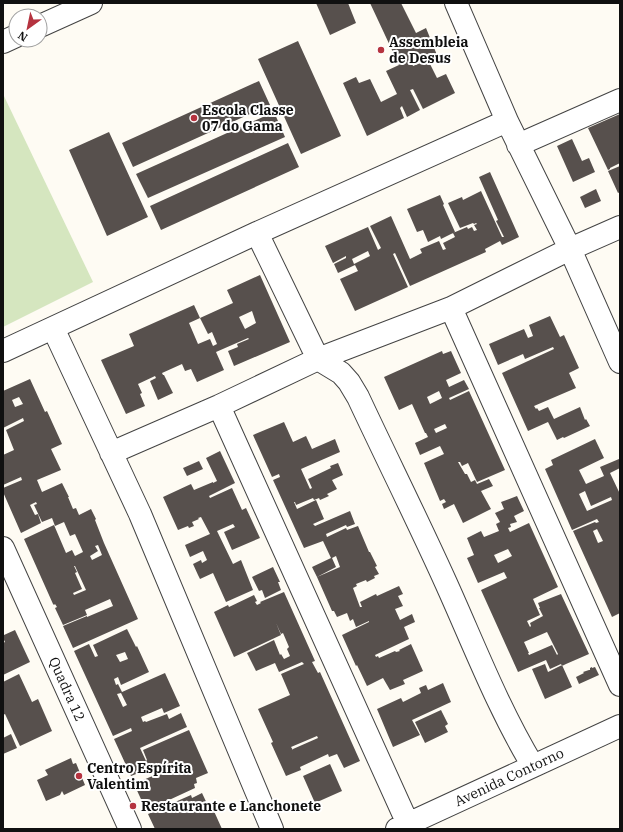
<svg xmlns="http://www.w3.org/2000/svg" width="623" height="832" viewBox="0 0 623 832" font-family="'IBM Plex Serif',serif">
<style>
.green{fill:#d5e6bf}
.building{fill:#57504d;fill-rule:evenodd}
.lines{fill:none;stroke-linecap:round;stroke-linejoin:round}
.minor-casing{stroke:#434343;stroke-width:24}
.minor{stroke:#fff;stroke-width:22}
.poi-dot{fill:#b5333f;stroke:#fff;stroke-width:1.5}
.labels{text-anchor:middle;stroke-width:4;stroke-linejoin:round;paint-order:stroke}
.poi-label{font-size:14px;font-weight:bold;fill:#101010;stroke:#fff;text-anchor:start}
.street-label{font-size:14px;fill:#101010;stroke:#fff}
</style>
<rect width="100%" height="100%" fill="#fefbf3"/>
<path class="green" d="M3 94 93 282 3 327Z"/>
<path class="building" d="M316 3H348L356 23 330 35Z
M370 3H401L416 33 426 28 437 55 433 57 432 55 412 63 413 66 428 60 437 78 446 74 455 93 423 109 413 89 410 90 420 110 407 117 402 106 400 108 404 118 367 136 343 83 356 77 359 83 370 79 381 102 397 94 386 71 399 65Z
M298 41 341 136 301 154 258 59Z
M259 81 270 105 133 167 122 143Z
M274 112 285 137 148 198 136 174Z
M620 114V163L610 168V169L608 170 588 128Z
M109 132 148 217 107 236 69 150Z
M572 139 582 161 589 158 595 172 573 182 557 146Z
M288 143 299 167 161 230 150 206Z
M620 166V192L618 193 608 171Z
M490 172 519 237 502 245 500 241 485 249 486 252 410 286 395 253 393 254 408 287 355 311 340 279 358 271 355 265 338 273 334 264 346 258V256L333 263 325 246 368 227 378 250 381 248 370 226 391 216 410 259 422 253 420 249 439 241 443 250 446 249 443 243 455 237 453 233 467 227 468 229 472 227 474 231 477 230 474 225 477 224 476 223 474 224 473 223 460 228 448 203 462 197 463 200 481 191 502 237H504L496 221 498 220 479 177ZM368 251 370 256 354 264 352 259Z
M596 189 601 201 585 208 580 197Z
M440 195 444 204 443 205 455 232 441 239 440 236 428 242 423 230 417 232 407 209Z
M260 275 290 342 234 366 228 351 238 347 237 344 249 339 248 338 216 352 224 370 197 382 191 369 185 371 182 364 162 373 163 375H164L173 393 158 400 150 381 156 378 155 376 138 384 142 393 140 394 145 406 126 414 101 360 134 346 129 334 194 305 200 318 189 323 198 344 210 339 213 346 217 344 212 332 208 334 200 318 233 303 227 290ZM252 311 256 323 245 329 239 317Z
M550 316 560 337 564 335 579 368 569 373 576 388 534 406 536 409 537 408 539 411 548 407 554 419 580 407 585 420 586 419 590 426 564 438 563 437 557 440 548 422 528 431 502 373 554 349 553 347 525 359 523 354 498 365 489 344 524 329 528 338 533 336 529 325Z
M442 351 443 354 451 351 461 373 446 380 449 387 464 380 469 389 449 398 450 400 469 391 505 470 477 482 468 463 462 466 460 462H458L465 474H467L471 482 475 480 477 484 489 479 493 486 481 491 491 509 463 523 454 504 444 509 442 504 446 502 444 499 440 501 424 463 444 454 440 446 420 455 415 443 428 437 426 433H425L412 404 399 410 384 377ZM439 391 442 398 430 404 427 397ZM445 424 447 428 436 433 434 429Z
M30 379 45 412 47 411 62 444 51 449 61 470 37 480 42 492 62 483 69 497H68L73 509 76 508 79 515 91 509 96 519 95 520 104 543 138 619 73 648 63 626 87 616V617L113 606 110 599 85 610 87 615 63 625 55 608 57 607 55 604 54 605 53 604 24 539 54 525 66 553 72 550 75 556 83 552 75 534 70 536 64 522 55 526 52 518 42 522 34 505 37 504 36 502 30 505 35 515 38 514 41 523 21 533 3 492V488L22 480 21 477 3 485V455L14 450 6 430 24 421 23 418 3 428V391ZM19 397 23 404 15 407 12 400ZM98 545 102 555 92 560 90 556 98 551 95 546ZM74 566H75L86 590 74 595 73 593 82 589 75 573 77 572Z
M284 422 293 442 306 436 312 449 335 439 340 452 301 469 310 489 312 488 308 479 331 468 330 466 338 463 343 475 332 480 337 489 327 494 329 496 320 500 319 498 314 500 313 498 296 505 295 502H294L297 509 316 500 324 519 313 524 315 526 350 511 355 524 347 527 346 525 326 534 327 537 346 528 347 530 358 526 369 552H370L377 566 375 567 379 574 374 576 375 578 367 582 366 580 356 584 357 586 353 588 360 607H362L360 602 376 594 377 596 399 586 403 594 398 596 403 606 395 609 400 620 412 614 415 622 404 627 409 639 375 655 376 657 378 656 379 658 395 651 396 652 400 651 399 650 411 644 423 671 403 680 405 684 390 690 383 678 367 686 357 665 356 666 342 635 369 622V621L356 627 353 619 350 621 347 613 337 617 334 611H332L317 577 340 567 336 556 332 558 336 567 317 577 312 567 331 558 323 541 304 548 273 480 280 477 279 474 272 477 253 435Z
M595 439 604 458 579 470 586 484 604 476 600 467 619 459 620 460V468L610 473 620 494V613L612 617 573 531 595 522 596 523 599 522 597 519 572 530 545 469 553 465 551 460ZM585 491 591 506 611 497 612 500 587 511 579 494ZM597 529 603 541 598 543 593 531Z
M220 451 235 483 209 496 210 498 232 488 242 510 246 508 260 538 232 550 224 532 235 527 233 524 217 531 233 564 241 560 253 590 226 602 213 573 200 579 198 575 193 564 201 560 202 563 207 560 203 551 190 557 185 545 210 534 201 517 198 518 199 519 192 522 194 526 189 528 188 526 178 530 163 497 191 484 194 490 213 482V483L217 481 206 458Z
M199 461 203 469 187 476 183 468Z
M517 496 524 511 514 516 517 522 510 524 511 527 508 528 510 532 529 523 558 587 533 599 540 615 527 621 530 627 531 626 530 623 543 616 539 608H540L538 603 561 594 589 654 566 664 562 666 561 664 550 669 546 660 518 672 481 590 507 578 504 572 478 583 467 558 474 555 467 538 481 531 484 537 499 531 496 524 500 522 495 513 504 509 501 502ZM508 549 512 556 498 563 494 555ZM547 632 558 654 557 655 552 645 529 655 528 653H529L524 642Z
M273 567 280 582H278L281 590 265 598 262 590 259 591 252 577Z
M284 592 315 661 312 662 318 673 320 672 360 761 344 768 337 754 329 757 328 754 300 767 301 770 286 776 271 743 273 742 258 709 290 695 281 674 304 664 302 662 279 672 275 663 256 671 247 653 274 640 280 655 281 654 284 659 290 656 287 649 289 647 283 633 281 634 276 623 281 635 234 657 214 612 228 605 229 607 254 595 257 601 255 602 257 605 261 603 260 602ZM317 736 318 738 293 749V750L291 747Z
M127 629 136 647 137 646 149 672 121 685 118 677 114 679 116 685 118 684 122 692 165 673 180 706 164 713 162 708 141 717 143 722 145 721 146 722 167 714 169 719 181 713 187 727 140 748 146 761 147 760 143 750 189 730 208 773 196 778 197 783 194 784 195 788 154 807 153 804 150 806 151 808 146 810 134 784 157 774V775L160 773 159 769 148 774 146 770 131 776 114 739 132 731 131 728 113 736 74 651 89 644 95 657 98 656 93 645ZM125 652 128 659 120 662 116 655ZM121 693 127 705 123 707 117 694Z
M15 630 30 662 3 675V643L5 642 3 638V633L4 635Z
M545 664 548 672 562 665 572 687 545 699 532 669Z
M592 667V668L595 667 599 675 579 684 576 677 584 673 583 672 589 670H590V668Z
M19 674 32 702 38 699 52 731 20 746 5 714 3 715V682Z
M443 683 451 702 412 720 420 735 393 747 377 709 401 698 403 702 421 693 419 688 426 685 428 690Z
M441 710 448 724 445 726 448 732 425 743 415 722Z
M11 734 17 748 3 754V738Z
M71 758 73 764 76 763 85 785 64 795 62 791 60 795 46 801 37 780 48 775 45 770Z
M330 764 342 791 315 803 303 776Z
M202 793 210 810 213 809 222 829H155L148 814 158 810 159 811 167 807 166 806 191 795 192 798Z"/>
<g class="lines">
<defs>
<path id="minor" d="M456 3 507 121 570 249 620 362
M40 26 91 3
M3 42 16 36
M518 145 620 100
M257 233 318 359 341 373 349 382 358 397C387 459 418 521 446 583 474 645 498 708 533 766
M451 308 570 249 620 227
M53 328 140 514 272 829
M3 351 257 233 507 121
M219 406 408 824
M111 453 219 406 318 359 451 308 620 685
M3 548 130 829
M397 829 620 726"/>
</defs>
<use href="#minor" class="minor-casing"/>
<use href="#minor" class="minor"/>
</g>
<g class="poi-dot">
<circle cx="381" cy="50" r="4"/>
<circle cx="194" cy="118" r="4"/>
<circle cx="79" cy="776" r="4"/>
<circle cx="133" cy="806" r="4"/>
</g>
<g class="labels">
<g class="poi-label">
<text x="389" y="47">Assembleia<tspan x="389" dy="16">de Desus</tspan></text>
<text x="202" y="115">Escola Classe<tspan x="202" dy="16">07 do Gama</tspan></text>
<text x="87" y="773">Centro Espírita<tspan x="87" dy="16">Valentim</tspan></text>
<text x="141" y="811">Restaurante e Lanchonete</text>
</g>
<g class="street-label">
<text transform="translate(67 689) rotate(66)" y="5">Quadra 12</text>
<text transform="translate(509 777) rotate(-25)" y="5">Avenida Contorno</text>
</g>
</g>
<rect width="623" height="832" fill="none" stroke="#101010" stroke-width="8"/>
<g transform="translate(28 28) rotate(213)"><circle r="19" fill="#ffffff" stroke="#9f9f9f"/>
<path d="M0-3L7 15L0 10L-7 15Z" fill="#b5333f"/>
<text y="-6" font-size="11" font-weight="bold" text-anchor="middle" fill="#101010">N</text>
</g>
</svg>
